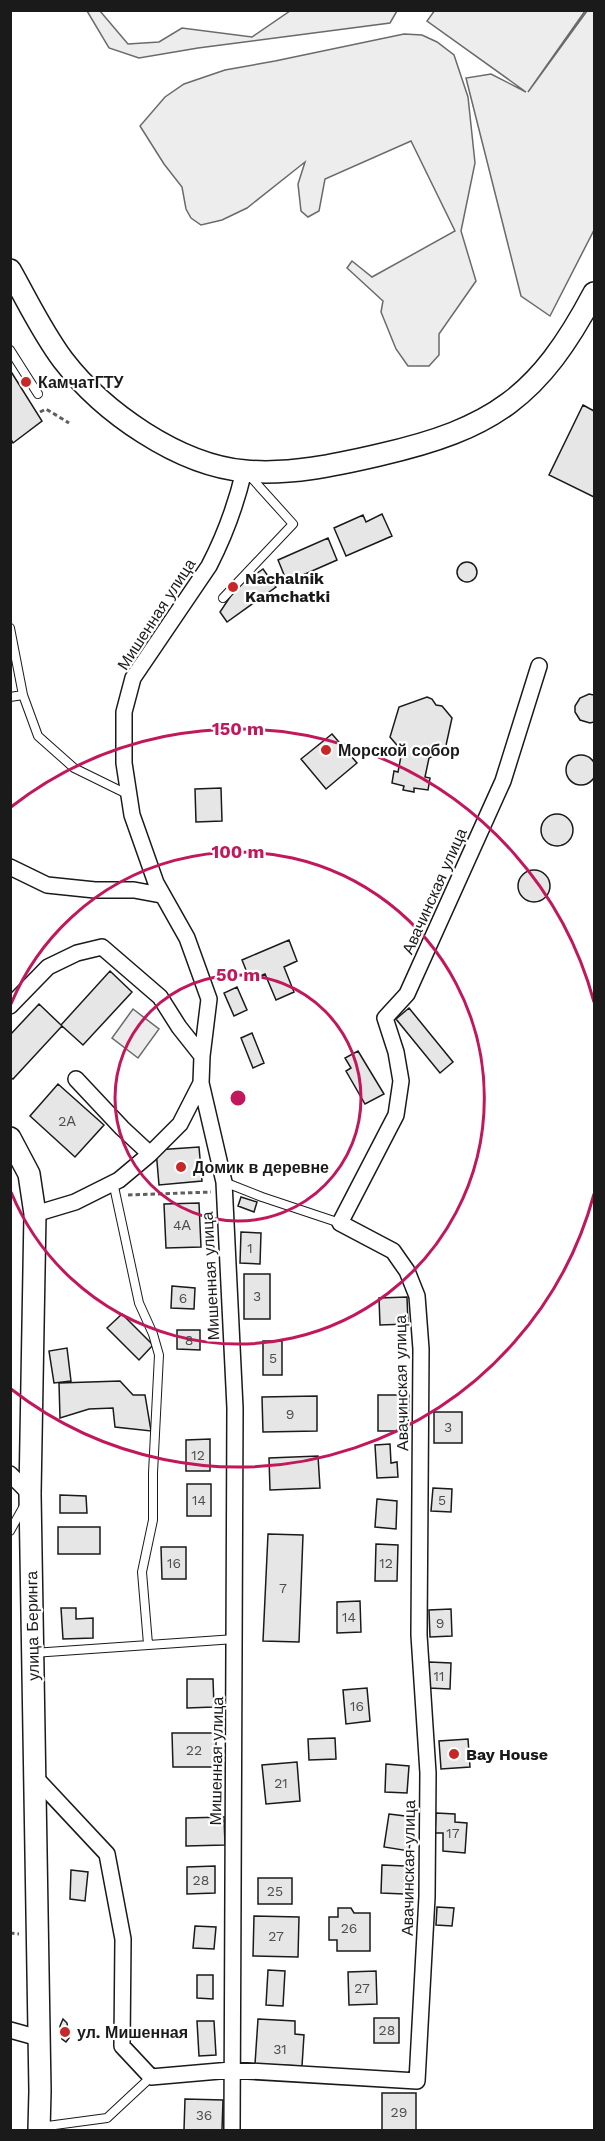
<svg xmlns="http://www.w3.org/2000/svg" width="605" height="2141" viewBox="0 0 605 2141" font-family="'Work Sans',sans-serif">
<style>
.built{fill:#ededed;stroke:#6a6a6a;stroke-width:1.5}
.building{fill:#e6e6e6;stroke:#1a1a1a;stroke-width:1.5}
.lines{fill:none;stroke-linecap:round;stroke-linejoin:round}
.lane-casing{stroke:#1a1a1a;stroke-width:10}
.street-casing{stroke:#1a1a1a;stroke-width:18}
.secondary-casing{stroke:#1a1a1a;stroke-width:24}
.path{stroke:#5f5f5f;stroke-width:3;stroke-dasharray:4.5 3;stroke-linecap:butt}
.lane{stroke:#fff;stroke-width:8}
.street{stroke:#fff;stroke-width:15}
.secondary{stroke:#fff;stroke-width:21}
.ring{fill:none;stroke:#c2185b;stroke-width:3}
.poi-dot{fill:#c62828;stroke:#fff;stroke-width:2}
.labels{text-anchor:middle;stroke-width:4.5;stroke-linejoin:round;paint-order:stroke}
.number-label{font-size:14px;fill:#4d4d4d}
.poi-label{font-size:16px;font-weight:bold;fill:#1a1a1a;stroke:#fff;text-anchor:start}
.street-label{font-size:16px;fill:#1a1a1a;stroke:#fff}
.centre{fill:#c2185b;stroke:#fff;stroke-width:3}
.ring-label{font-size:18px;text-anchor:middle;font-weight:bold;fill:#c2185b;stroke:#fff;stroke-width:4.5;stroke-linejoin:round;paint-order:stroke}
</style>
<rect width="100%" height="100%" fill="#fff"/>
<path class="built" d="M435 10 585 11 528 92 587 11H594V230L550 316 521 296 466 78 491 74 526 92 427 21Z
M87 11H100L128 44 159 42 182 28 252 37 290 11H397L390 23 198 48 139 58 109 48Z
M404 34 422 35 437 42 454 55 468 97 475 163 461 231 476 281 439 334V355L429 366H408L396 349 381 312 383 301 347 268 352 261 372 277 455 231 411 141 325 179 319 211 308 217 301 211 298 184 305 162 247 208 222 220 201 225 191 218 186 209 182 187 164 164 140 126 165 97 184 84 225 70 275 61Z
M133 1009 159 1029 138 1058 112 1038Z"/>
<path class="building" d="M10 370 42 421 13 443 10 438Z
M583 405 594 411V497L549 475Z
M382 514 392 536 346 556 334 528 363 515 366 522Z
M328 538 337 560 287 582 278 560Z
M457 572a10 10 0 1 1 20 0a10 10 0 1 1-20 0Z
M263 569 276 587 227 622 220 612 236 588Z
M589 694 594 695V722L590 723 580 720 575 712V706L580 698Z
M427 697 432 699 436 705 442 706 452 718 445 750 429 758 425 777 430 778 428 790 414 788V792L403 790 404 786 392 783 394 771 398 772 402 751 390 737 399 707Z
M332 734 357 763 326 789 301 759Z
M566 770a15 15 0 1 1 30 0a15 15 0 1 1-30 0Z
M221 788 222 821 196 822 195 789Z
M541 830a16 16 0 1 1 32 0a16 16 0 1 1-32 0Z
M518 886a16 16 0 1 1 32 0a16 16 0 1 1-32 0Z
M289 940 297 961 284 967 294 992 276 1000 265 974 250 980 242 960Z
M110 971 132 992 83 1045 62 1026 13 1079 10 1077V1035L39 1004 61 1025Z
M237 987 247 1010 234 1016 224 993Z
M409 1008 453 1062 440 1073 396 1019Z
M252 1033 264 1063 253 1068 241 1038Z
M358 1051 384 1094 365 1104 346 1071 351 1068 345 1058Z
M58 1084 104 1125 75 1157 30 1116Z
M199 1147 202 1181 159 1185 156 1150Z
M241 1197 257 1202 254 1212 238 1206Z
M199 1203 201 1247 166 1248 164 1204Z
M241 1232 261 1233 260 1264 240 1263Z
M244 1274H270V1319H244Z
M172 1286 195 1288 194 1309 171 1308Z
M407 1297 408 1324 380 1325 379 1298Z
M122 1314 153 1345 139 1360 107 1328Z
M177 1330H200V1350L177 1349Z
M263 1341H282V1375H263Z
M67 1348 71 1381 54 1383 49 1351Z
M120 1381 133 1395H145L151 1431 115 1427 113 1408 89 1409 60 1418 59 1383Z
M378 1395H409L408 1431H378Z
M317 1396V1431L263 1432 262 1397Z
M434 1412H462V1443H434Z
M210 1439V1471H186V1440Z
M390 1444 391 1463 397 1462 398 1477 377 1478 375 1445Z
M318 1456 320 1488 270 1490 269 1458Z
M187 1484H211V1516H187Z
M433 1488 452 1489 451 1512 431 1511Z
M60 1495 86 1496 87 1513H60Z
M377 1499 397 1501 396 1529 375 1527Z
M58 1527H100V1554H58Z
M268 1534 303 1535 299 1642 263 1641Z
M376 1544 398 1545 397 1581H375Z
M161 1547H186V1579H162Z
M360 1601 361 1632 337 1633V1602Z
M61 1608H76V1619L93 1618V1638L63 1639Z
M451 1609 452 1636 430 1637 429 1610Z
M429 1662 451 1663 450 1689 428 1688Z
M187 1679H213L214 1707 187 1708Z
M367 1688 370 1721 346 1724 343 1690Z
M172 1733H216V1767H173Z
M335 1738 336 1759 309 1760 308 1739Z
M468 1739 470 1767 441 1769 439 1741Z
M297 1762 300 1801 266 1804 262 1765Z
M386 1764 409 1766 407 1793 385 1792Z
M436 1813 455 1814V1822L467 1823 465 1853 443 1851V1833H435Z
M389 1814 413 1817 409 1851 384 1847Z
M224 1817 225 1845 186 1846V1818Z
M382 1865 405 1866 404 1894 381 1893Z
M215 1866V1893L187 1894V1867Z
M71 1870 88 1872 85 1901 70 1899Z
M258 1878H292V1904H258Z
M437 1907 454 1908 452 1926 436 1925Z
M338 1908H351L354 1913H370V1951H337V1940H329V1917H338Z
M254 1916 299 1917 298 1957 253 1956Z
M195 1926 216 1927 214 1949 193 1948Z
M268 1970 285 1971 283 2006 266 2005Z
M376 1971 377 2004 349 2005 348 1972Z
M197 1975H213V1999L197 1998Z
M374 2018H399V2043H374Z
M63 2019 67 2023 69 2038 66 2042 62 2039 60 2026Z
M258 2019 295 2021V2034L304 2035 302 2066 255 2064Z
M197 2021H214L216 2055 199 2056Z
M382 2093H416V2130H382Z
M185 2099 223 2100 222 2130H184Z"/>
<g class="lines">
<defs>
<path id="lane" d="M10 350 38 394
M223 598 293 524 248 474
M10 628 23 695
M10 697 23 695 38 736 74 768 127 794
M113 1182 139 1303 153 1334 159 1355 153 1473V1520L142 1572 148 1644
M224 1182 262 1197 340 1223
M10 1531 24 1506
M33 1653 235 1639
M40 2127 107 2118 151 2077"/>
<path id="street" d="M10 867 47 885 95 890H134L161 895
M10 1006 48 967 77 953 102 947 160 997 179 1027 202 1056
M76 1079 122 1128 150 1154
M35 1214 75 1202 119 1180 150 1154 180 1124 201 1083
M10 1474 30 1494
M34 1776 107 1854 123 1939 122 2046 151 2077 231 2070 417 2081 427 1897 428 1773 419 1635 421 1349 417 1296 407 1271 393 1251 340 1223 396 1115 401 1081 396 1052 385 1018 407 994 503 781 539 666
M10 2030 39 2038
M232 2130 235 1408 224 1182 201 1083 202 1056 209 999 187 938 156 883 132 815 124 763V712L133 678 209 566C225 535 236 505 244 471"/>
<path id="secondary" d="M10 270C27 300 42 332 63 360 103 412 178 465 245 471 290 475 336 465 379 455 493 429 539 397 594 293
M10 1138 29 1174 35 1214 30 1494 40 2091 39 2130"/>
</defs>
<use href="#lane" class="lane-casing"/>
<use href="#street" class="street-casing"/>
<use href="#secondary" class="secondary-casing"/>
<path class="path" d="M40 412 46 409 69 423
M128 1195 211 1192
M10 1933 19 1934"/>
<use href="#lane" class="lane"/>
<use href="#street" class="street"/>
<use href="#secondary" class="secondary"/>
</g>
<g class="ring">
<circle cx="238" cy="1098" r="123"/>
<path d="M11 1004A246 246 0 1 1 11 1192"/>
<path d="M594 1194A369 369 0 0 1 11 1389M11 807A369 369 0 0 1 594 1002"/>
</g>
<g class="poi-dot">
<circle cx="26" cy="382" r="6"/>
<circle cx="233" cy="587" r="6"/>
<circle cx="326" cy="750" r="6"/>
<circle cx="181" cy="1167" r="6"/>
<circle cx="454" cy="1754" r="6"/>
<circle cx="65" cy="2032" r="6"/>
</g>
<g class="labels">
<g class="number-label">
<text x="67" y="1126">2А</text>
<text x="182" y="1230">4А</text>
<text x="250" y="1253">1</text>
<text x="257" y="1301">3</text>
<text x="183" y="1303">6</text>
<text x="189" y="1345">8</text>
<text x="273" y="1363">5</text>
<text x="290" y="1419">9</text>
<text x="448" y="1432">3</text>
<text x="198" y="1460">12</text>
<text x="199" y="1505">14</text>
<text x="442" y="1505">5</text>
<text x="174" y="1568">16</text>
<text x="386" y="1568">12</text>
<text x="283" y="1593">7</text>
<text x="349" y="1622">14</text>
<text x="440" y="1628">9</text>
<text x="439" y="1681">11</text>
<text x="357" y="1711">16</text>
<text x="194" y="1755">22</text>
<text x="281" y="1788">21</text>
<text x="453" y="1838">17</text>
<text x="201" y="1885">28</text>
<text x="275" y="1896">25</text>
<text x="349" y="1933">26</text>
<text x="276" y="1941">27</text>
<text x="362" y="1993">27</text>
<text x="387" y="2035">28</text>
<text x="280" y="2054">31</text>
<text x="399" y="2117">29</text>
<text x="204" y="2120">36</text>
</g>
<g class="poi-label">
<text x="38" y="388">КамчатГТУ</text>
<text x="245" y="584">Nachalnik<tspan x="245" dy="18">Kamchatki</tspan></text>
<text x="338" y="756">Морской собор</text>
<text x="193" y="1173">Домик в деревне</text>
<text x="466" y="1760">Bay House</text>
<text x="77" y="2038">ул. Мишенная</text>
</g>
<g class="street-label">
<text transform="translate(156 614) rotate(-57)" y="6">Мишенная улица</text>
<text transform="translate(434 891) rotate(-66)" y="6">Авачинская улица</text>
<text transform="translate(210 1276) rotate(-93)" y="6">Мишенная улица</text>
<text transform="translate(401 1383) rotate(-91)" y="6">Авачинская улица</text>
<text transform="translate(32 1626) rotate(-91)" y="6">улица Беринга</text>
<text transform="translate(216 1761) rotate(-89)" y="6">Мишенная улица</text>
<text transform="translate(408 1868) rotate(-89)" y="6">Авачинская улица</text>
</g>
</g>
<circle cx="238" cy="1098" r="9" class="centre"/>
<g class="ring-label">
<text x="238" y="735">150 m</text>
<text x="238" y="858">100 m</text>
<text x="238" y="981">50 m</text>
</g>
<rect width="605" height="2141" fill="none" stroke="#1a1a1a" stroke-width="24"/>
</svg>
